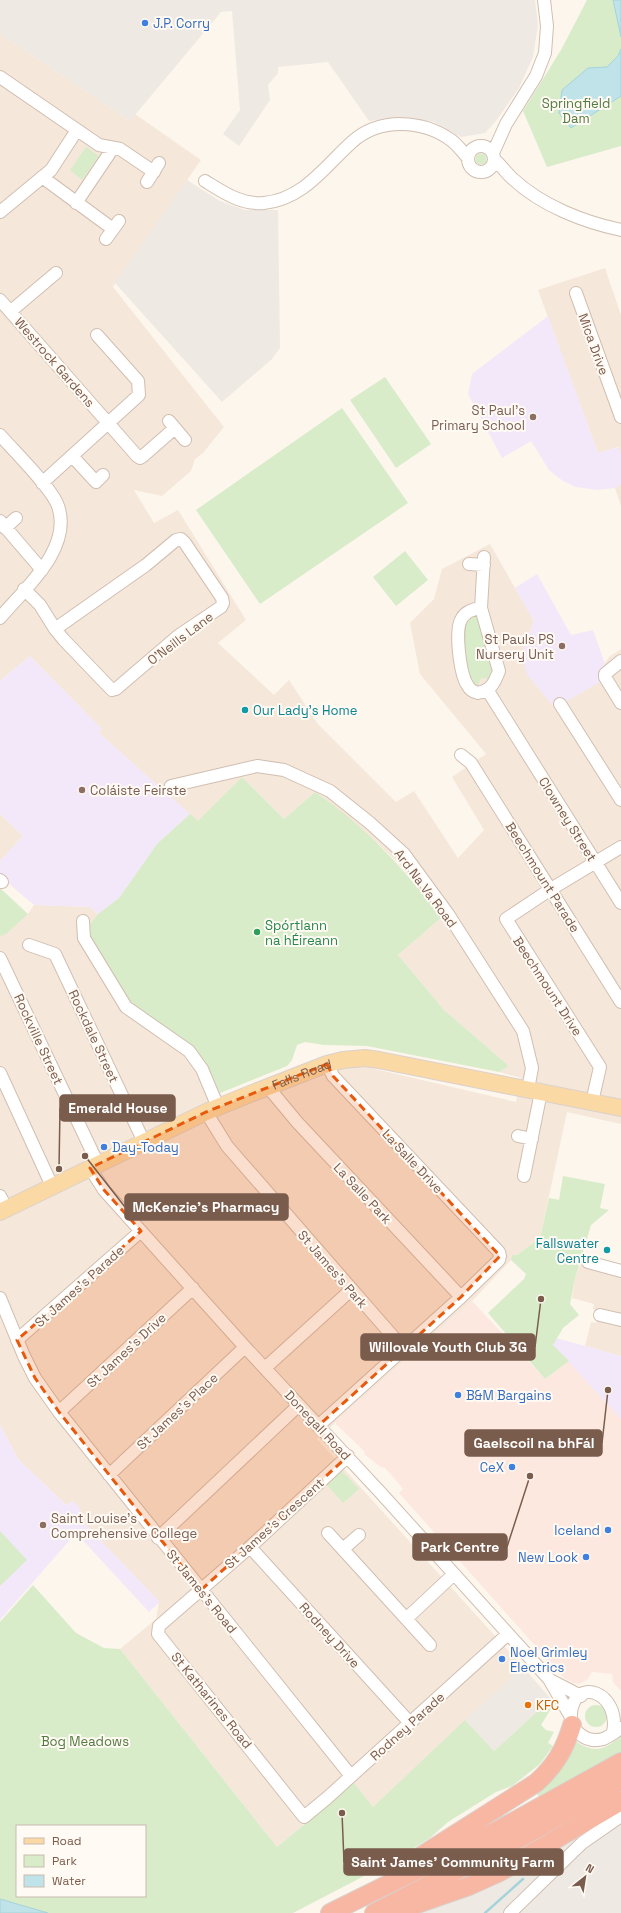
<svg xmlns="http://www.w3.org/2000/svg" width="621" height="1913" viewBox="0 0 621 1913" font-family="'Space Grotesk',sans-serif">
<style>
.residential{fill:#f5e8da}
.commercial{fill:#fde8e0}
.industrial{fill:#efe9e4}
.education{fill:#f3e8fa}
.green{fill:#d8ecc9;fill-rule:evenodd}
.water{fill:#bfe3e8;stroke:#a5d3da}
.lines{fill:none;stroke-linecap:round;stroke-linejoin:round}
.stream{stroke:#a5d3da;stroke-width:2.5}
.minor-casing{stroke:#d1beb0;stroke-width:14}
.major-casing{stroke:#dad1cd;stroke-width:18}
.highway-casing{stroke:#dad1cd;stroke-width:20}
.minor{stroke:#fff;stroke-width:12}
.major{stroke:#fbd9a5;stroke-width:16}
.highway{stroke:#f7b7a3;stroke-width:18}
.marked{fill:#e8590c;fill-opacity:0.2;stroke:#e8590c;stroke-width:3;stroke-dasharray:8 5;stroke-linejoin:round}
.shop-dot{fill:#3f7fe0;stroke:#fffaf3;stroke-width:1.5}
.education-dot{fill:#8d6e63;stroke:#fffaf3;stroke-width:1.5}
.culture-dot{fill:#0f9aa8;stroke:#fffaf3;stroke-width:1.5}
.leisure-dot{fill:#2e9e5b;stroke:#fffaf3;stroke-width:1.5}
.food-dot{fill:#e8710a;stroke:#fffaf3;stroke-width:1.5}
.labels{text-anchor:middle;stroke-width:4;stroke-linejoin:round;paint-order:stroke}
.shop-label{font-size:13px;fill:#366cbe;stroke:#fffaf3;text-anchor:start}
.park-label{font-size:13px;fill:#537a41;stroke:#fffaf3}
.street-label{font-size:13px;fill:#7a5c4d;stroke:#fffaf3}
.education-label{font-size:13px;fill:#785e54;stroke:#fffaf3;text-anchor:end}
.culture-label{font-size:13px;fill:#0d838f;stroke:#fffaf3;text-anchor:start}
.leisure-label{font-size:13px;fill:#27864d;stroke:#fffaf3;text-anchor:start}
.food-label{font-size:13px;fill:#c56008;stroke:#fffaf3;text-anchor:start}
.leader{fill:none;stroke:#7a5c4d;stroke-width:1.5}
.callout-dot{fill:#7a5c4d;stroke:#fffaf3;stroke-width:1.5}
.callout{fill:#7a5c4d;stroke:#7a5c4d;stroke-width:1.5}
.callout-label{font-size:14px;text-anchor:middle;font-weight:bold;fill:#fff}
</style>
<rect width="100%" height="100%" fill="#fdf6ec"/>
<path class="residential" d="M0 34 130 121 135 114 201 160 113 287 224 427 203 453 195 459 191 471 162 496 134 490 154 523 178 510 246 620 218 643 274 695 289 680 317 723 396 802 414 791 458 858 484 830 452 777 486 754 420 674 410 623 434 599 442 569 490 544 534 621 521 656 598 677V672L610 656 621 649V1124L567 1112 540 1238 517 1255H512L511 1260 472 1301 317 1439 523 1667 373 1807 353 1783 277 1847 120 1649 156 1619 159 1602 77 1516 73 1501 66 1505 18 1459 0 1425V936L6 933 28 914 34 905 90 907 98 914 90 924 207 1067 228 1108 324 1068 362 1066 516 1102 521 1078 499 1072 509 1066 444 1010 398 955 442 917 397 862 363 830 324 798 315 792 284 819 242 777 198 822 99 733 101 729 30 656 0 681Z
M605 268 621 315V455L618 447 598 453 538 290Z
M621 484V506L615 488Z
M0 814 23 836 0 861Z
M583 1256 621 1266V1356L585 1346 591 1322 596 1323 599 1311 593 1309 594 1304 572 1298 575 1279Z"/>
<path class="commercial" d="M472 1301 545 1379 569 1361 621 1419V1691L613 1682 612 1674 592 1672 587 1680 579 1684 573 1683 564 1678 399 1493 403 1489 395 1479 384 1467 382 1468 364 1454 365 1452 336 1424V1421Z"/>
<path class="industrial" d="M0 0H535L538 25 533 57 519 88 496 121 485 133 461 137 434 122 397 117 369 121 328 62 278 67V73L268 85 270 100 239 146 223 134 240 110 232 11 221 12 130 121 0 34Z
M187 180 220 201 245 210H278L280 348 271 360 222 402 115 283Z
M523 1667 551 1699 494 1751 465 1720Z
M621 1812V1913H409L489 1881 572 1840Z"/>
<path class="education" d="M548 316 598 453 619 447 621 455V484L615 488 597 490 576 487 563 481 549 470 531 441 502 458 468 394 472 374Z
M537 574 571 635 593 630 605 664 598 672 600 682 555 708 528 676 521 656 534 621 515 588Z
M30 656 102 729 99 733 190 814 157 844 119 898 98 914 90 907 34 905 0 876V861L23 836 0 814V681Z
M556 1338 621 1356V1419L553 1345Z
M0 1425 18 1459 66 1505 73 1501 81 1509 77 1516 160 1602 149 1612 76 1533 0 1620Z"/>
<path class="green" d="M587 0H621V146L547 167 523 111 561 50Z
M86 147 99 156 82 180 70 170Z
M475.5 159a5.5 5.5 0 1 1 11 0a5.5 5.5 0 1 1-11 0Z
M385 377 431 444 396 468 350 400Z
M342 408 408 503 260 604 196 510Z
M405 551 428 580 396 606 373 577Z
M474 615 478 616 494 672 489 679 482 678 479 681 478 689 468 678 462 638 466 619Z
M242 777 284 819 315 792C366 826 404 870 442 917L398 955 444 1010 509 1066 499 1072 367 1046 324 1045 305 1042 297 1045 292 1060 287 1066 220 1093 207 1067 132 1006 89 940 90 924 98 914 119 898 157 844 190 814 198 821Z
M0 888 28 914 6 934 0 936Z
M563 1176 605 1184 600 1208 609 1210 591 1225 575 1279 570 1304 579 1315 563 1328 553 1345 569 1361 545 1379 488 1313 524 1279 526 1274 511 1260 512 1255H517L540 1238 549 1198 570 1202 559 1200Z
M342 1471 359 1489 343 1503 326 1484Z
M0 1531 27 1560 0 1586Z
M33 1585 76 1633 104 1648 120 1649 277 1847 354 1783 373 1807 465 1720 494 1751 551 1699 555 1705 549 1712 541 1725 546 1730 554 1732 548 1743 553 1746 540 1764 512 1786 496 1792 448 1822 430 1838 391 1862 293 1913H0V1622ZM17 1826H145V1896H17Z
M585 1716a11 11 0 1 1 22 0a11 11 0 1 1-22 0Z
M621 1736V1753L540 1798 535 1791 575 1741C595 1754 604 1750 621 1736Z"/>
<path class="water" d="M613 0H621V37Z
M621 49V96L571 128 559 113 562 90 588 68 607 67 618 56Z
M0 1899 48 1913H0Z"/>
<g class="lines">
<path class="stream" d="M485 1913 523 1879"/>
<defs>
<path id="minor" d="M0 77 99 145 120 149 154 172
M468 159a13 13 0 1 1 26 0a13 13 0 1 1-26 0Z
M493 153 506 124 536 76 545 53 547 26 544 0
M494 159C501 165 506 173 513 179 542 206 584 222 621 230
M42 177 113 229
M205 181C223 192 241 205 264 203 304 199 325 166 352 142 380 117 423 120 451 140 458 145 463 153 468 158
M147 182 159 163
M76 203 109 154 110 148
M0 212 51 170 77 130
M106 239 119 221
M576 293 621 417
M0 300 137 456 140 458 143 456 175 428
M11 311 56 273
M169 421 185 440
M0 435C14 451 52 488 58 506 73 549 24 589 0 618
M73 457 96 482 103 475
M42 483 139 395 138 381 97 335
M0 521 42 570
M5 528 16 518
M469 564 484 565
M24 589 40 605 55 629 64 640 112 690 116 689 178 636 221 607 223 603 222 598 185 543 181 539 176 540 146 565 55 629
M481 608 499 671C494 684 491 690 478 693 474 692 470 690 468 686 460 675 454 629 462 618 466 611 473 609 481 608Z
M481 608 484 557
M621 661 605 674V677L621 703
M488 691 621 903
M560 704 621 800
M461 755 471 763 621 1002
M171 786 257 766 284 770 330 791 370 823 404 854 448 914 523 1031 532 1068 528 1089
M0 880 2 882
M83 921 84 938 126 1007 189 1051 202 1069 218 1107
M29 945 55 954 144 1142
M0 958 98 1164
M0 1073 52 1186
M268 1087 297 1122 461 1297
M592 1102 600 1067 506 919 551 889 621 847
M206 1112 227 1146 403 1348
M518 1136 532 1139
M90 1168 104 1190 245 1347 380 1492 549 1679 571 1717
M524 1176 541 1092
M0 1196 7 1209
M588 1262 621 1271
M0 1298 24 1356 35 1378 59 1412 351 1776
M600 1315 621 1320
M17 1340 141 1231
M265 1368 351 1290
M59 1412 193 1288
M318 1426 461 1297 499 1260 500 1256 499 1252 333 1076 327 1064
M348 1456 250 1547 159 1626 158 1634 304 1817 327 1798 508 1634
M109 1475 245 1347
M328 1533 430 1645
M158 1538 299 1405
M250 1547 410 1723
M343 1549 359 1535
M406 1619 454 1574
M550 1680 581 1696
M613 1732C621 1693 575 1675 571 1713 569 1730 586 1744 603 1739 609 1737 615 1732 621 1728
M510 1913 582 1843 621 1816"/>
<g id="major">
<path id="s1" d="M0 1212 206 1112 245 1096 327 1064 343 1060 365 1058 379 1060 621 1108"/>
</g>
<path id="highway" d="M410 1863 536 1783C555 1766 565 1749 572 1725
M400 1910 469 1886 500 1872 621 1801
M330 1913 500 1829 621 1762
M374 1913 524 1836 621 1781"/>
</defs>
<use href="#minor" class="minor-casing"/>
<use href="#major" class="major-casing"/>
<use href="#highway" class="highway-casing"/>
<use href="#minor" class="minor"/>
<use href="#major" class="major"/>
<use href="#highway" class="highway"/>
</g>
<path class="marked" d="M327 1064 333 1076 500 1256 461 1297 318 1426 348 1456 201 1590 59 1412 35 1378 17 1340 141 1231 104 1190 90 1168 206 1112Z"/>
<g class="shop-dot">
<circle cx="145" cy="23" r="4"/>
<circle cx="104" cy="1147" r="4"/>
<circle cx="458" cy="1395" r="4"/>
<circle cx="512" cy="1467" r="4"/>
<circle cx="608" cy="1530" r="4"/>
<circle cx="586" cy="1557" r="4"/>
<circle cx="502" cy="1659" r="4"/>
</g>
<g class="education-dot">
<circle cx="533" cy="417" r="4"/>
<circle cx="562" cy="646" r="4"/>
<circle cx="82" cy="790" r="4"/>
<circle cx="43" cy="1525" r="4"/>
</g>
<g class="culture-dot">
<circle cx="245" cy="710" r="4"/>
<circle cx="607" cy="1250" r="4"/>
</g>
<circle class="leisure-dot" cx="257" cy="932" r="4"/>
<circle class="food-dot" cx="528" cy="1705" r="4"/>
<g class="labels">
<g class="shop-label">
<text x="153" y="28">J.P. Corry</text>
<text x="112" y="1152">Day-Today</text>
<text x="466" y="1400">B&amp;M Bargains</text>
<text x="504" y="1472" text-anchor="end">CeX</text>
<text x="600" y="1535" text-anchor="end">Iceland</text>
<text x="578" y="1562" text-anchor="end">New Look</text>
<text x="510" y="1657">Noel Grimley<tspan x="510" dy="15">Electrics</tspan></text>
</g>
<g class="park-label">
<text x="576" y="108">Springfield<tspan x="576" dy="15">Dam</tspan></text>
<text x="85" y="1746">Bog Meadows</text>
</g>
<g class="street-label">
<text transform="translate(594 344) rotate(70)" y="5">Mica Drive</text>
<text transform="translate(55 362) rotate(49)" y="5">Westrock Gardens</text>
<text transform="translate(180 638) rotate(-37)" y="5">O'Neills Lane</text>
<text transform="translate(568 819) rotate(58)" y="5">Clowney Street</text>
<text transform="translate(543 877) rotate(58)" y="5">Beechmount Parade</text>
<text transform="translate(426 888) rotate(53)" y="5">Ard Na Va Road</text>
<text transform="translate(548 986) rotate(57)" y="5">Beechmount Drive</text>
<text transform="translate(94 1036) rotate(65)" y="5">Rockdale Street</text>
<text transform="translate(39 1039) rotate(65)" y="5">Rockville Street</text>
<text dy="5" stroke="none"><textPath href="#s1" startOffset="332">Falls Road</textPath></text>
<text transform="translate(413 1161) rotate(47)" y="5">La Salle Drive</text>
<text transform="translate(363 1193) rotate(47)" y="5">La Salle Park</text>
<text transform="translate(333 1269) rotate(49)" y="5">St James's Park</text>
<text transform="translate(79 1286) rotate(-42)" y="5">St James's Parade</text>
<text transform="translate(126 1350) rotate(-43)" y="5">St James's Drive</text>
<text transform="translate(177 1411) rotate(-43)" y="5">St James's Place</text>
<text transform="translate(318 1425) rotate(47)" y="5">Donegall Road</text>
<text transform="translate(274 1523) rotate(-42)" y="5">St James's Crescent</text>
<text transform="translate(202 1591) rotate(51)" y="5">St James's Road</text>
<text transform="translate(330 1635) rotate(48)" y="5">Rodney Drive</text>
<text transform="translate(212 1700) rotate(51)" y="5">St Katharines Road</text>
<text transform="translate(407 1726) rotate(-42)" y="5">Rodney Parade</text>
</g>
<g class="education-label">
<text x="525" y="415">St Paul's<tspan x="525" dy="15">Primary School</tspan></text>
<text x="554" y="644">St Pauls PS<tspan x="554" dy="15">Nursery Unit</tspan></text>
<text x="90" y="795" text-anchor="start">Coláiste Feirste</text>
<text x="51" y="1523" text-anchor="start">Saint Louise's<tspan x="51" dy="15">Comprehensive College</tspan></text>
</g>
<g class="culture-label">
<text x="253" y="715">Our Lady's Home</text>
<text x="599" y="1248" text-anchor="end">Fallswater<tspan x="599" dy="15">Centre</tspan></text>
</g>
<g class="leisure-label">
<text x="265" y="930">Spórtlann<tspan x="265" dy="15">na hÉireann</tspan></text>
</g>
<g class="food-label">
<text x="536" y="1710">KFC</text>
</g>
</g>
<path class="leader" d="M59 1169L60 1108M85 1156L125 1207M541 1299L535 1347M608 1390L602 1443M530 1476L507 1547M342 1813L344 1862"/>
<g class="callout-dot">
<circle cx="59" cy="1169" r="4"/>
<circle cx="85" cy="1156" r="4"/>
<circle cx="541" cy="1299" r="4"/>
<circle cx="608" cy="1390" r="4"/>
<circle cx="530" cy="1476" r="4"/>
<circle cx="342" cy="1813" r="4"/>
</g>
<g class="callout">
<rect x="60" y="1095" width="115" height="26" rx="4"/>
<rect x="125" y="1194" width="163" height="26" rx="4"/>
<rect x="361" y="1334" width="174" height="26" rx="4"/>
<rect x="465" y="1430" width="137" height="26" rx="4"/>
<rect x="413" y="1534" width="94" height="26" rx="4"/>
<rect x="344" y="1849" width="219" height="26" rx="4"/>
</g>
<g class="callout-label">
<text x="118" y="1113">Emerald House</text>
<text x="206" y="1212">McKenzie's Pharmacy</text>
<text x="448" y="1352">Willovale Youth Club 3G</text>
<text x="534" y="1448">Gaelscoil na bhFál</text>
<text x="460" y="1552">Park Centre</text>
<text x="453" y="1867">Saint James' Community Farm</text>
</g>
<rect x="16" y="1825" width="130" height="72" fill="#fffaf3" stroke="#cabbb1"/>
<rect x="24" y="1838" width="20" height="6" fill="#fbd9a5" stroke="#cabbb1"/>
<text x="52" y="1845" font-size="12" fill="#7a5c4d">Road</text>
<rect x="24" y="1855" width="20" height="12" fill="#d8ecc9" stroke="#cabbb1"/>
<text x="52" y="1865" font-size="12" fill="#7a5c4d">Park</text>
<rect x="24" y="1875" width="20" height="12" fill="#bfe3e8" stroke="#cabbb1"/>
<text x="52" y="1885" font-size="12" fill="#7a5c4d">Water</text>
<g transform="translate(585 1877) rotate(30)" stroke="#fffaf3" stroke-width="3" paint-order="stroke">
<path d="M0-3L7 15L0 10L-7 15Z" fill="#7a5c4d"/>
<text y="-6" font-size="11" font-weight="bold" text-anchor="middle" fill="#7a5c4d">N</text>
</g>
</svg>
